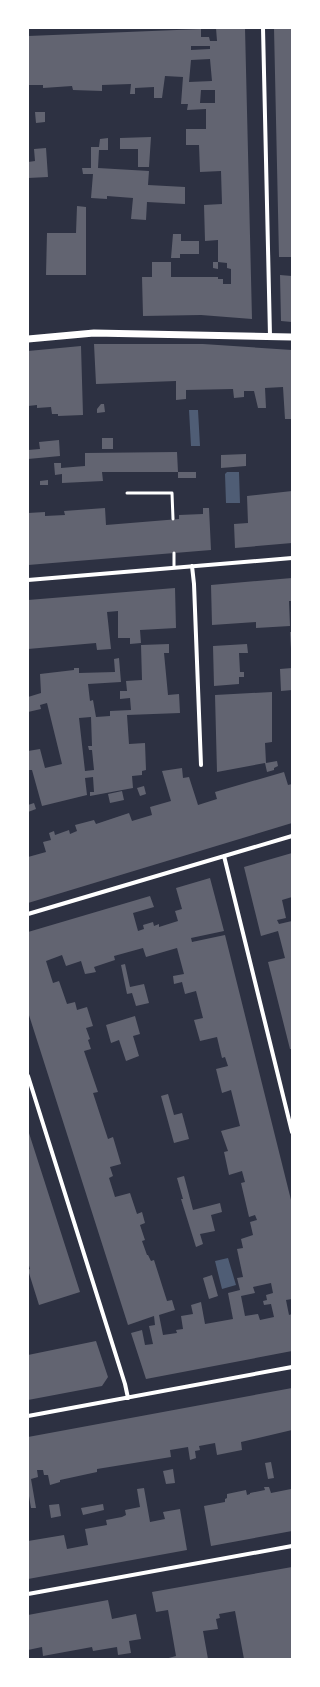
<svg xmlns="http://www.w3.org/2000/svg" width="320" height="1687" viewBox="0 0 320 1687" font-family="'Work Sans',sans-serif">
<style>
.water{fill:#4f5d75}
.building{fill:#626471;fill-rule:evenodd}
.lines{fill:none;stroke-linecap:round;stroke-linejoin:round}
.service{stroke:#fff;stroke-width:3}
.minor{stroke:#fff;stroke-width:4}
.tertiary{stroke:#fff;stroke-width:7}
</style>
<rect width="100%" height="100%" fill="#2d3142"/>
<path class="water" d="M189 410H198L200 446H191Z
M227 472H239L240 503H226L225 474Z
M228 1258 236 1285 222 1289 215 1261Z"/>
<path class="building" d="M216 28H245L252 319 201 315 143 316 142 277H152V262H171V277H218V279H223V284H231V269L227 268V263L218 262V240L205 241 204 205 222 204 221 171 200 172 199 145H186V129H206V109L187 110 188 104H181L183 77 165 76 162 98H154V87L135 88V94H130L131 84 102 85V91L73 90 72 86 43 88V85H28V36L201 29V37H209L210 41H217ZM191 46H210V49L191 50ZM210 59 212 81 189 82 191 60ZM201 90H215V103H200Z
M274 28H292V257H279Z
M35 112H45V122L36 123Z
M151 137 149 167H138V149H120V138Z
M108 138V150H99L98 168 149 171 148 185 185 187V204L147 202 146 220 131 219 133 198 107 196V199L91 198 93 174H83L82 168H91V147H99L100 139Z
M46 148 48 177 28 178V162L35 161 34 149Z
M77 206 86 207V275H46L47 233H76Z
M173 234H181V241H199V254H180V258H171Z
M213 262H218V269L213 268Z
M280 275 292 276V322L281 321Z
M94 344H203L292 350V419H285L283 387 265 388 266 408H258L254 391H244V397L234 398 233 389 186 390V399L176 400V381L96 384Z
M81 346 83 415 58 416V414H52L51 407 37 408V405L28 406V351Z
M101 404H104L105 412 97 413V409Z
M102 438H113V449H102Z
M59 440 60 456 28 459V450L40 449 39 442Z
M177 452 178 472H102L103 481 62 483V474L55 475 54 463H61V468L85 466V453Z
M246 454V466L221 468V455Z
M178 472H196V478H178Z
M48 480V485H40V481Z
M292 491V543L235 548 234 524 248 523 247 496Z
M105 508 106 525 179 519V515L203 514V508H209L211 550 28 565V513L45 512V516L65 515 64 511Z
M292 578V601H289L290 626 256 628V622L212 625 211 585Z
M175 588 176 628 140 630 141 643 130 644V638H118V611L107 612 111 649 97 650 96 643 28 649V600Z
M290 632H292V649H291Z
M169 644V653H164L168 695 179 694 180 713 127 715 129 744 145 743 146 770 142 771V775L132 776 133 788 90 796V792H94L93 777 85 778 87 795 42 806 32 770H28V751L40 749 45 768 62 764 47 703 40 705 41 709 28 712V697L41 693 40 674 74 670V668H79V673L115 672 114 659 119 658 121 682 88 684 90 701 93 700 96 717 110 716V711L131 710 130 698 120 699V691H127L126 681 142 680 141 645ZM91 717 92 746H88L89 750H92L94 770 85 771 79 718Z
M247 644 248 653H239L240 672H244V677H239V684L214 686 213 646Z
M292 668V690L281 691 280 669Z
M272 692V742L265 743 266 763 277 761 278 766 274 768V770L267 772 265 763 217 772 215 695Z
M182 768 183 778 189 777 198 805 217 799 215 792 284 772 288 785 292 784V823L28 903V857L46 852 43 842 51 840 49 833 54 831 55 835 69 830 70 834 77 831 75 825 94 820 96 824 129 813 132 821 152 815 150 807 171 801 162 771Z
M144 786 146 794 140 796 137 788Z
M122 791 124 800 110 803 108 794Z
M34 803 36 809 28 812V805Z
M292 853V897L282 900 286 918 277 920 279 924 292 921V1049H290L268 962 285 958 278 931 261 936 244 867Z
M210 878 224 931 191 938 192 942 225 935 292 1204V1299L286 1300 289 1315 292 1314V1351L146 1379 131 1333 142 1330 145 1345 153 1344 149 1326 155 1325 154 1316 128 1325 28 1012V932L150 896 154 907 133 913 138 931 144 929 143 925 153 922 154 926 159 924V927L178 921 175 911 182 909 176 888ZM143 948 146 957 177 948 184 974 173 976 174 984 182 982 185 994 196 991 203 1018 194 1020 200 1041 217 1037 222 1058 225 1057 228 1066 216 1069 222 1093 231 1090 240 1126 221 1131 228 1151 224 1152 229 1175 242 1171 245 1182 241 1183 249 1217 255 1215 257 1220 250 1222 253 1235 241 1239 243 1248 237 1249 243 1277 237 1278 240 1290 228 1293 233 1319 205 1324 201 1302 191 1305 193 1314 181 1316 183 1329 176 1330 177 1333 163 1335 159 1315 175 1310 172 1300 167 1301 154 1260 151 1261 148 1255H147L142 1241 145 1240 140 1225 145 1223 142 1212 137 1214 130 1193 115 1197 109 1178 113 1176 110 1167 121 1164 113 1137 108 1139 93 1093 98 1092 84 1051 91 1049 88 1040 90 1039 86 1028 93 1026 87 1007 77 1010 75 1002 67 1004 59 981 53 983 46 961 62 955 66 966 81 961 85 974 91 973 96 972 94 967 115 960 114 956ZM271 1283 273 1293 266 1295 267 1300 263 1301 264 1305 271 1304 274 1317 260 1320 258 1314 245 1316 241 1296 255 1293 253 1287Z
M125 964 130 987 144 984 149 1003 136 1006 132 993 127 994 121 965Z
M135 1016 140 1034 133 1036 139 1056 126 1061 119 1040 111 1043 106 1025Z
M168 1094 174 1115 182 1113 189 1139 174 1143 161 1096Z
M28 1130 80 1292 39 1305 28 1270 30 1269 28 1262Z
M184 1176 193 1210 220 1203 222 1212 211 1215 215 1231 200 1234 203 1244 196 1247 181 1199H183L177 1178Z
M212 1275 218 1296 209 1299 203 1278Z
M96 1341 108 1377 102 1386 28 1400V1355Z
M292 1388V1430L241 1442 242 1450 217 1455 215 1443 199 1446 200 1450 195 1451 196 1458 190 1460 188 1447 170 1450 171 1457 97 1469V1472L60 1480V1482L50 1485 48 1475H44L43 1470H37L38 1477 31 1479 36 1508H31L28 1490V1437Z
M271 1462 274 1478 268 1479 265 1463Z
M173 1469 175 1483 166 1484 163 1471Z
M264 1487H269L271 1493 291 1489 292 1531 211 1546 204 1506 225 1502V1499L227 1498V1494L246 1490 247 1495 250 1494V1493L265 1490Z
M144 1488 150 1522 165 1519 163 1512 180 1509 187 1550 28 1579V1541L64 1535 67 1549 88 1545 85 1529 107 1525 106 1520 122 1517 126 1515 125 1510 140 1507 137 1489Z
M59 1504 61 1516 51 1518 49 1505Z
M103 1504 104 1510 83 1515 81 1508Z
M292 1567V1659H244L235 1611 219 1614 220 1618 216 1619 218 1629 203 1631 208 1659H165L176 1656 168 1610 156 1612 152 1592Z
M108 1600 112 1619 136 1614 141 1639 129 1641 131 1653 118 1655 117 1647 93 1651 92 1647 43 1656 42 1647 28 1650V1615Z"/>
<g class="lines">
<path class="service" d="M127 493H172L173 519
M174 567V553"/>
<path class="minor" d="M263 28 270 336
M192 566 194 584 201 765
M28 580 292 558
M224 856 292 1132
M28 914 292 836
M28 1076 125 1384 128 1398
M28 1416 292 1367
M28 1594 292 1546"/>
<path class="tertiary" d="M28 339 94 333 292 337"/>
</g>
<rect width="320" height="1687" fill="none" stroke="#ffffff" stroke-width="58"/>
</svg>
